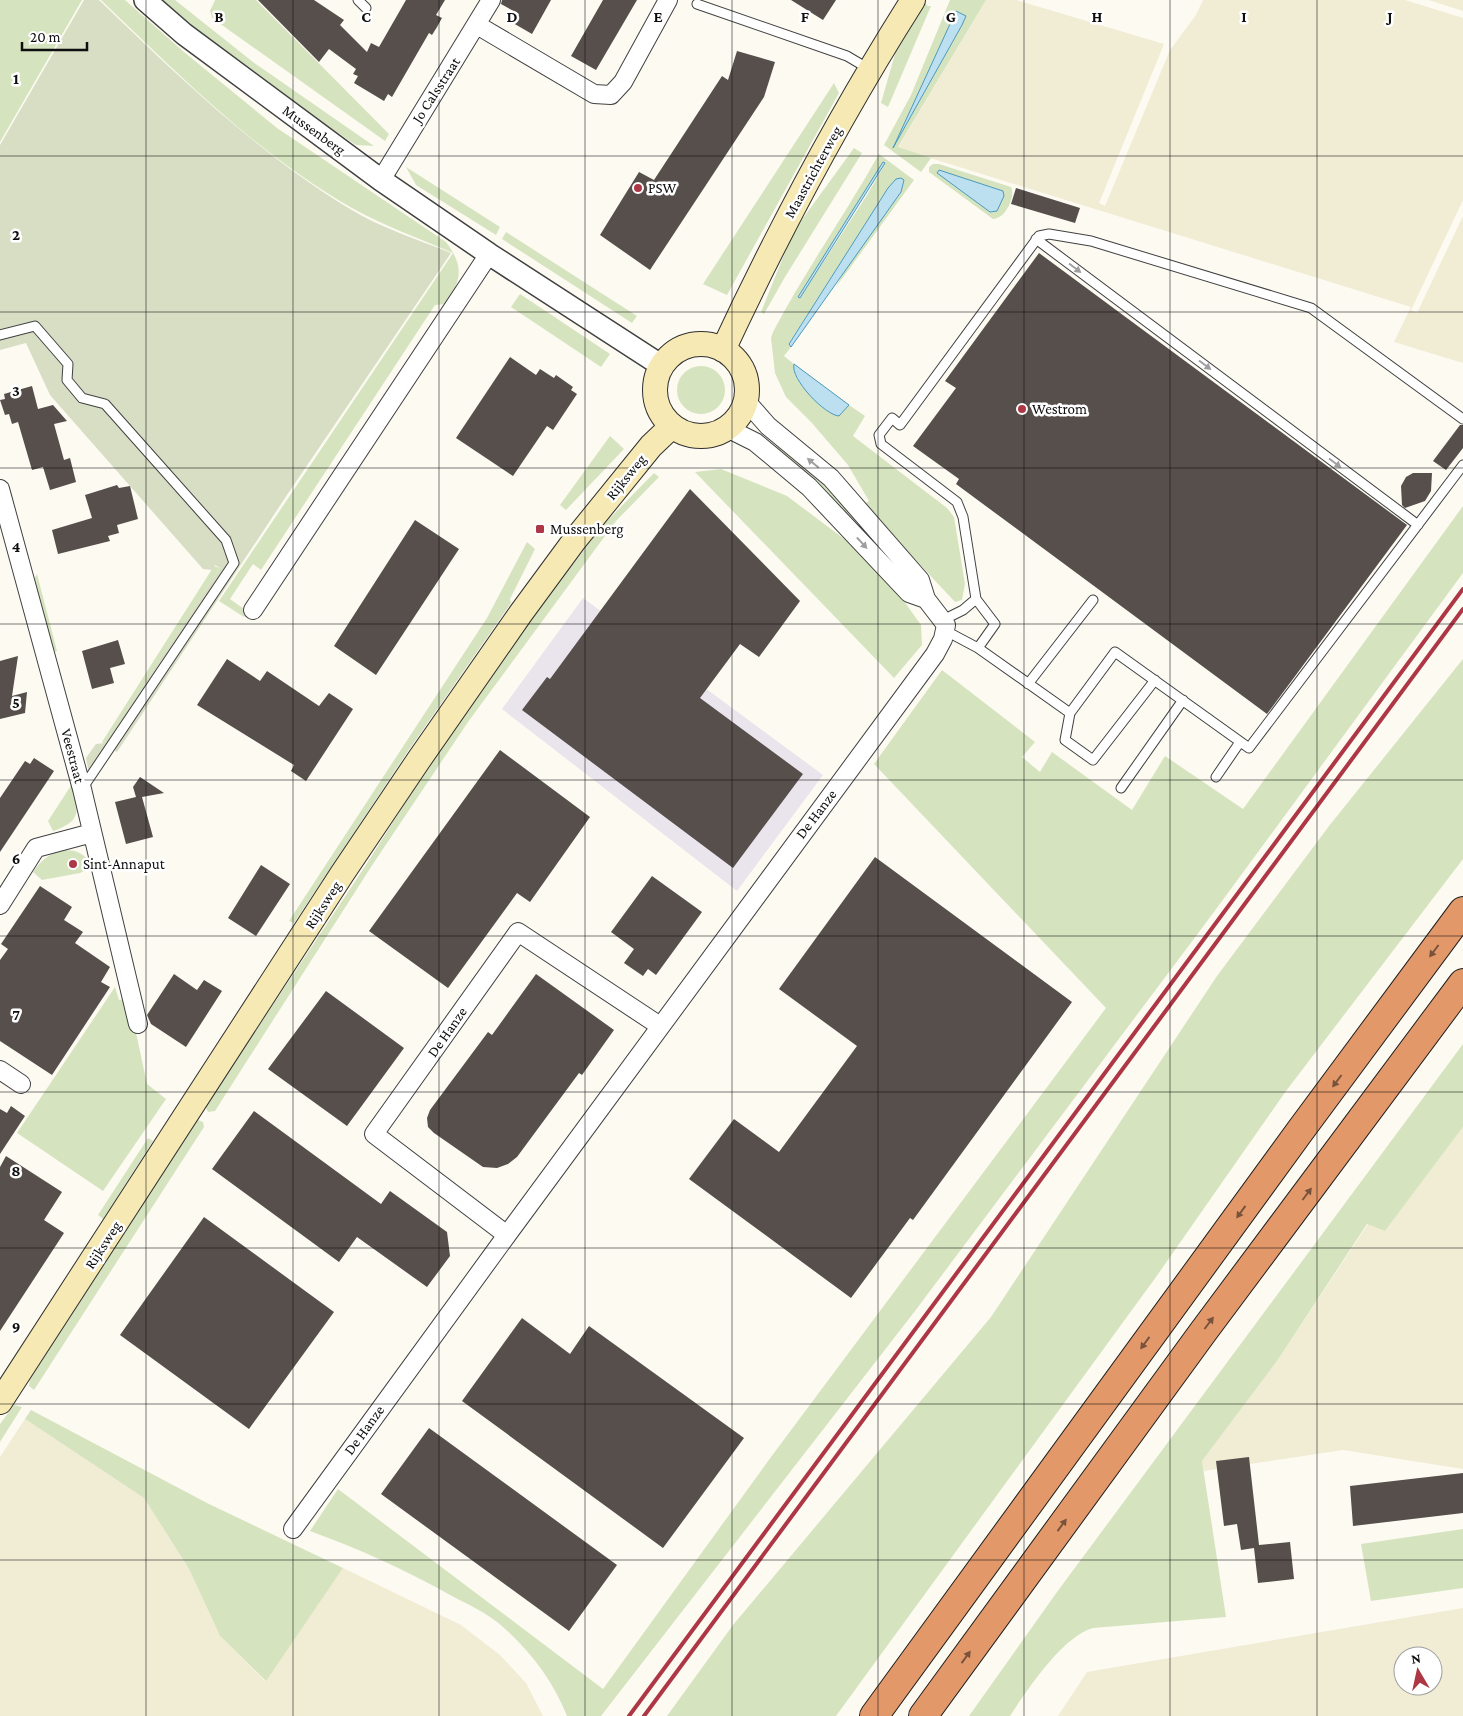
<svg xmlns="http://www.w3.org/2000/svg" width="1463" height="1716" viewBox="0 0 1463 1716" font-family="'Crimson Pro',serif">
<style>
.industrial{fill:#eae4ec}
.farmland{fill:#f1ecd4;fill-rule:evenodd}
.green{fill:#d5e4bf;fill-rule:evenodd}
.cemetery{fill:#d7dec4}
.water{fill:#bce0ef;stroke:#4b99bd}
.building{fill:#564f4c}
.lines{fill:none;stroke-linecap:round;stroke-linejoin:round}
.service-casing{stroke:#414141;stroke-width:11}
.minor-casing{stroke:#414141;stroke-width:20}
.tertiary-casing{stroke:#414141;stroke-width:24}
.secondary-casing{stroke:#303030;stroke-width:26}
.motorway-casing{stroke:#1f1f1f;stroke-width:30}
.service{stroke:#fff;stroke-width:9}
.minor{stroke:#fff;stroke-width:18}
.tertiary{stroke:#fff;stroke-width:21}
.secondary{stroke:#f6e9b4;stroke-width:24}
.motorway{stroke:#e3986a;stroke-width:28}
.rail{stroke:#ae3746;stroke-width:4}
.oneway{fill:#9f9f9f}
.oneway2{fill:#78533c}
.grid{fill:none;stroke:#0e0e0e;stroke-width:1;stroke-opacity:0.55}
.poi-dot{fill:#ae3746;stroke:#fff;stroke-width:2}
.labels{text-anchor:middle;stroke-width:5;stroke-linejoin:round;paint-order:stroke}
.street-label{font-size:15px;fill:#0e0e0e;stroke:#fff}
.poi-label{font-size:15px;fill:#0e0e0e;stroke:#fff;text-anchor:start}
.grid-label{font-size:16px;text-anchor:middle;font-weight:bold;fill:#0e0e0e;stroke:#fff;stroke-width:5;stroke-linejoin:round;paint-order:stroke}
</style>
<rect width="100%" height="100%" fill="#fdfaf2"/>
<path class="industrial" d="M583 598 823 775 737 891 502 709Z"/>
<path class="farmland" d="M986 0H1016L1164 44 1099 203 1105 206 1170 50 1196 15 1203 0H1405L1463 18V200L1411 310 1417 313 1463 216V363L1394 342 1411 307 898 148Z
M1429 0H1463V11Z
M1463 1127V1469L1343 1450 1204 1471 1202 1461 1277 1361 1368 1224 1385 1231Z
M25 1419 144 1498 189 1569 220 1636 265 1681 343 1568 461 1625 500 1655 526 1683 543 1716H0V1457Z
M1463 1608V1716H1058L1087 1672ZM1403 1656H1433V1686H1403Z"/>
<path class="green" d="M0 0H82L0 142Z
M101 0H125L184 52 277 128 446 242C464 266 462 279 446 304L435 305 261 570 253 564 230 599 244 609V617L219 601 453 253C419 238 384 226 352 208 257 154 179 75 101 0Z
M160 0H175L253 62 374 146 356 145 329 127 263 81Z
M215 0H256L389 134 385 141 212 18 210 11Z
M950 0H986L898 147 931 158 921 172 884 145 911 95ZM955 13 962 25 893 148 916 102Z
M925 3 928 6H931L888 107 881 103 897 47Z
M834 83 839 93 727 295 703 284Z
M854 148 862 153 785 277 764 314 761 312 790 240 801 221Z
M879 154 914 180 836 287 888 188 789 343 791 347 784 356 794 364C792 387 823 404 839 416L849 405 865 416 853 436 947 508 954 517 965 584 962 600 955 602 867 508 864 504 869 501 848 465 811 422 786 397 775 373 771 338 773 332C805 271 845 215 879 154ZM883 163 882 169 867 195 800 298 799 297Z
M933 164H939L1011 187C1016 197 1005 219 993 219L929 172V167Z
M406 167 500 227 496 235 416 185Z
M506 232 637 316 632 323 502 239Z
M520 294 610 354 601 367 511 307Z
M677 390a24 24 0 1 1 48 0a24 24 0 1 1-48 0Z
M610 436 624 449 566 510 560 505Z
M779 442 809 466 920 587 915 592 774 448Z
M721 469 787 496 851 544 894 587 921 625 922 645 894 678 695 472Z
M654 473 659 477 616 521 468 722 371 867 215 1111 208 1112 206 1108 207 1104 364 868 429 765 522 630 605 523Z
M1463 506V573L1208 920 915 1311 601 1716H567C553 1681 531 1652 503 1627 489 1614 469 1605 452 1596 406 1570 359 1549 310 1531L338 1489 603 1689 771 1457 1106 1008 874 764 942 670 1035 742 1022 757 1040 772 1052 752 1132 810 1165 756 1243 809Z
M527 542 535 549 510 599 511 603 406 754 294 923 289 921 487 618Z
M214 566 220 568 105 744 102 742Z
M37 574 57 651 53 652 34 579Z
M1463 659V859L1286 1091 1156 1277 836 1716H667L733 1625 991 1317 1217 976 1329 826Z
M72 784C79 811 82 821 53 831L48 821Z
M64 850C78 850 86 854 92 867L80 873 42 880 33 872C41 860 50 853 64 850Z
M115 987 119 1000 125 999 135 1028 147 1084 166 1099 103 1191 17 1133Z
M1463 1044V1127L1385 1231 1367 1224 1277 1361 1202 1461 1226 1617 1093 1628C1063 1636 1027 1690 1010 1716H969L1057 1592Z
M198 1120 203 1122 204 1127 34 1390 29 1386 30 1378Z
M148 1138 153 1141 103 1219 98 1215Z
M14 1405 22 1407 0 1442V1424Z
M31 1410 207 1503 343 1568 266 1681 220 1636 189 1569 144 1498 25 1419Z
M1463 1529V1588L1371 1601 1361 1544Z"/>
<path class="cemetery" d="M84 0H99C178 76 256 152 350 209 381 228 417 239 451 253L287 495 117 752 114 750 91 784 86 758 96 744 105 743 220 568 215 565 213 570 203 569 50 395 26 343 0 350V145Z"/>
<path class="water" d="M956 11 966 16 962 25 893 148Z
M883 162 885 163 800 298 798 297Z
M939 170 1003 191 1004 196 997 211 990 212 937 173Z
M901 178 904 180 901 192 791 347 789 344 888 188 896 179Z
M794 364 849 405 839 416C825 415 790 379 794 364Z"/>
<path class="building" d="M258 0H314L344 20 340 25 367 52 371 43 379 47 406 0H445L436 15 442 18 437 27 432 35 429 33 392 97 388 94 384 101 354 83 358 76 353 74 356 69 329 49 319 62Z
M502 0H551L532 34 513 23 519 14 501 4Z
M603 0H637L596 70 571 56Z
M791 0H836L823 20Z
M737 51 775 62 764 97 650 270 600 235 639 172 654 180 722 76 728 80Z
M1016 188 1080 208 1075 223 1011 204Z
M1039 253 1407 525 1267 714 956 484 959 479 913 446 956 388 945 381Z
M510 357 536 375 540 369 554 378 556 375 573 387 571 390 577 394 553 430 547 426 513 476 456 438Z
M32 386 38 409 53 405 67 421 54 424 64 460 70 458 76 482 50 490 43 467 32 470 18 422 12 424 9 414 5 415 0 400 5 399 4 394Z
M1460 425H1463V448L1446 470 1433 461Z
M1413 473H1432L1431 491 1425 501 1405 508 1402 505 1401 486 1406 477Z
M117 485 119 488 130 486 138 519 117 525 119 533 108 536 110 541 58 554 52 530 92 518 85 495Z
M690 489 800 601 759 657 740 644 700 698 803 774 733 868 522 710 547 677 550 679Z
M415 520 459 549 376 675 334 646Z
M118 640 125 664 110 668 114 683 92 689 82 651Z
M18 656 12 696 27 692 25 713 0 719V661Z
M227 659 260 681 267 671 319 706 329 693 353 709 306 781 291 771 294 765 197 705Z
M500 750 590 817 530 902 517 893 448 988 369 931Z
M34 758 54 771 0 852V798L25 761 30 764Z
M140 777 164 793 142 797 153 837 126 844 115 802 136 797 133 787Z
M875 857 1072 1002 913 1220 910 1218 851 1298 689 1179 734 1119 779 1152 857 1046 779 989Z
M261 865 290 884 256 936 228 918Z
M652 876 702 912 656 975 648 969 643 976 624 963 634 949 611 932Z
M40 886 72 907 64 920 83 932 75 943 110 967 101 982 110 987 52 1075 0 1041V960L8 949 1 944Z
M174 974 197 990 204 980 222 991 186 1047 151 1024 147 1015Z
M536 974 614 1030 582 1075 579 1073 517 1157 508 1164 497 1168 483 1167 434 1133 428 1127 427 1118 430 1110 488 1032 492 1035Z
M326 991 404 1048 347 1126 268 1069Z
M11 1106 25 1116 0 1154V1109L7 1113Z
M254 1111 381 1204 390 1191 447 1232 450 1256 427 1287 357 1237 339 1262 212 1169Z
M6 1156 62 1192 44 1220 64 1233 0 1331V1167Z
M204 1217 334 1312 249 1429 120 1335Z
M522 1318 570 1354 589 1326 744 1438 663 1548 462 1401Z
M429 1428 617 1565 569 1631 381 1494Z
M1249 1457 1259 1545 1290 1542 1294 1579 1258 1583 1254 1548 1241 1550 1237 1524 1224 1526 1216 1461Z
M1463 1473V1513L1353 1526 1350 1486Z"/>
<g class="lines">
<defs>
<path id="service" d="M358 0 366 8
M697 4 847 56 869 69
M1036 239 1418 525
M0 335 35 326 68 364 67 380 82 398 105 404 226 540 234 563 82 789
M976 599 995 624 978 648
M943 620 963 610 976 599 963 517 957 502 881 444 879 435 892 418 900 425 1039 236 1049 234 1091 241 1311 308 1463 419
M946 631 978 648 1070 713 1115 652 1249 748 1463 465
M1028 684 1093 600
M1070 713 1065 740 1093 760 1155 680
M1216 777 1240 742
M1121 788 1183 700"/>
<path id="minor" d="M477 25 594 94 611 95 623 82 668 0
M381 180 491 0
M727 428 755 442 809 487 909 593 926 599
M0 489 82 789 138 1024
M253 610 489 254
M0 905 36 848 92 833
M660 1026 518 932 374 1134 507 1235 935 654 943 639 946 625 926 599 920 580 831 478 768 426 746 401
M0 1070 21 1084
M293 1529 507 1235"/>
<path id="tertiary" d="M145 0 184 34 381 180 489 254 662 366"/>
<path id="secondary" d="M655 390a46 46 0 1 1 92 0a46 46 0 1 1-92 0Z
M723 350C779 230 842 112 913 0
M0 1402 342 874 418 761 521 613 574 541 651 446 672 426"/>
<path id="motorway" d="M874 1716 1300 1131 1463 911
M923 1716 1203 1332 1463 983"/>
</defs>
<use href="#service" class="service-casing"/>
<use href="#minor" class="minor-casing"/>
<use href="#tertiary" class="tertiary-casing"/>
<use href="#secondary" class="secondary-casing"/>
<use href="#motorway" class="motorway-casing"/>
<use href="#service" class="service"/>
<use href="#minor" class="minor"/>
<use href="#tertiary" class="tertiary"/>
<use href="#secondary" class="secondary"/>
<use href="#motorway" class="motorway"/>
<path class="rail" d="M629 1716 1463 589
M644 1716 1463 609"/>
</g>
<defs><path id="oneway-solid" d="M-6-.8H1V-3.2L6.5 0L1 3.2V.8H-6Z" transform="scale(1.25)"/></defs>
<g class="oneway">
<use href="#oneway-solid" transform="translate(1075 268) rotate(37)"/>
<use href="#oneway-solid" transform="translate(1205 365) rotate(37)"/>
<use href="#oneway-solid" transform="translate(813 463) rotate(-140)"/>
<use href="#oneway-solid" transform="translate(1335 463) rotate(37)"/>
<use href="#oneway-solid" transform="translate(862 543) rotate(47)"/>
</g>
<g class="oneway2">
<use href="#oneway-solid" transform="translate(1434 951) rotate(127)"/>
<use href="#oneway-solid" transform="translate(1337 1081) rotate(127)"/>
<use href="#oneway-solid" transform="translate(1307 1194) rotate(-53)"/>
<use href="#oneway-solid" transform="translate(1241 1212) rotate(126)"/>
<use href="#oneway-solid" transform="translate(1209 1323) rotate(-53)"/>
<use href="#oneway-solid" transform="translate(1145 1343) rotate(126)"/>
<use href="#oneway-solid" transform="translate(1062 1525) rotate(-54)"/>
<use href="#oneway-solid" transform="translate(966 1657) rotate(-54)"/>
</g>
<path class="grid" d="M146 0V1716M293 0V1716M439 0V1716M585 0V1716M732 0V1716M878 0V1716M1024 0V1716M1170 0V1716M1317 0V1716M0 156H1463M0 312H1463M0 468H1463M0 624H1463M0 780H1463M0 936H1463M0 1092H1463M0 1248H1463M0 1404H1463M0 1560H1463"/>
<g class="poi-dot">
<circle cx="638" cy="188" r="5"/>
<circle cx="1022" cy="409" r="5"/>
<rect x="535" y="524" width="10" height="10" rx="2.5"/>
<circle cx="73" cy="864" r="5"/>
</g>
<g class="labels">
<g class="street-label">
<text transform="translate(436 90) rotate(-57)" y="5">Jo Calsstraat</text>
<text transform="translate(314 130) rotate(36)" y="5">Mussenberg</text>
<text transform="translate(813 172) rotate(-61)" y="5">Maastrichterweg</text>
<text transform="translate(626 477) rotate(-51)" y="5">Rijksweg</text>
<text transform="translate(73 756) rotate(75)" y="5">Veestraat</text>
<text transform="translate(816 814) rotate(-53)" y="5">De Hanze</text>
<text transform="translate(323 905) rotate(-57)" y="5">Rijksweg</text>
<text transform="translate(447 1032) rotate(-55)" y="5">De Hanze</text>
<text transform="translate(103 1245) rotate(-57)" y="5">Rijksweg</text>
<text transform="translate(364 1430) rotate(-54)" y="5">De Hanze</text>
</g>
<g class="poi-label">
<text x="648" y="193">PSW</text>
<text x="1032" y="414">Westrom</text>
<text x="550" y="534">Mussenberg</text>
<text x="83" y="869">Sint-Annaput</text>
</g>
</g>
<g class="grid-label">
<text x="219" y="22">B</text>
<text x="366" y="22">C</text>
<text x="512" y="22">D</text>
<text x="658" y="22">E</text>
<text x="805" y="22">F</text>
<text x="951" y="22">G</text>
<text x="1097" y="22">H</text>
<text x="1244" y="22">I</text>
<text x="1390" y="22">J</text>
<text x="16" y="84">1</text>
<text x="16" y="240">2</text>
<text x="16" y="396">3</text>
<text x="16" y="552">4</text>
<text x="16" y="708">5</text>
<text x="16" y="864">6</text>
<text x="16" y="1020">7</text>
<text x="16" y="1176">8</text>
<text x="16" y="1332">9</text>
</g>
<g transform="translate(1418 1671) rotate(351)"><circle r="24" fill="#ffffff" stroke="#9f9f9f"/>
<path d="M0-4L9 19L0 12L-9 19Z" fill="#ae3746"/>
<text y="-8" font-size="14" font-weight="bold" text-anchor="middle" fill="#0e0e0e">N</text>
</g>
<path d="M22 42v8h65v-8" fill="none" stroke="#0e0e0e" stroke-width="2.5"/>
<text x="30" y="42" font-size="15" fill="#0e0e0e" stroke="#ffffff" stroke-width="4" paint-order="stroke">20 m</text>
</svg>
